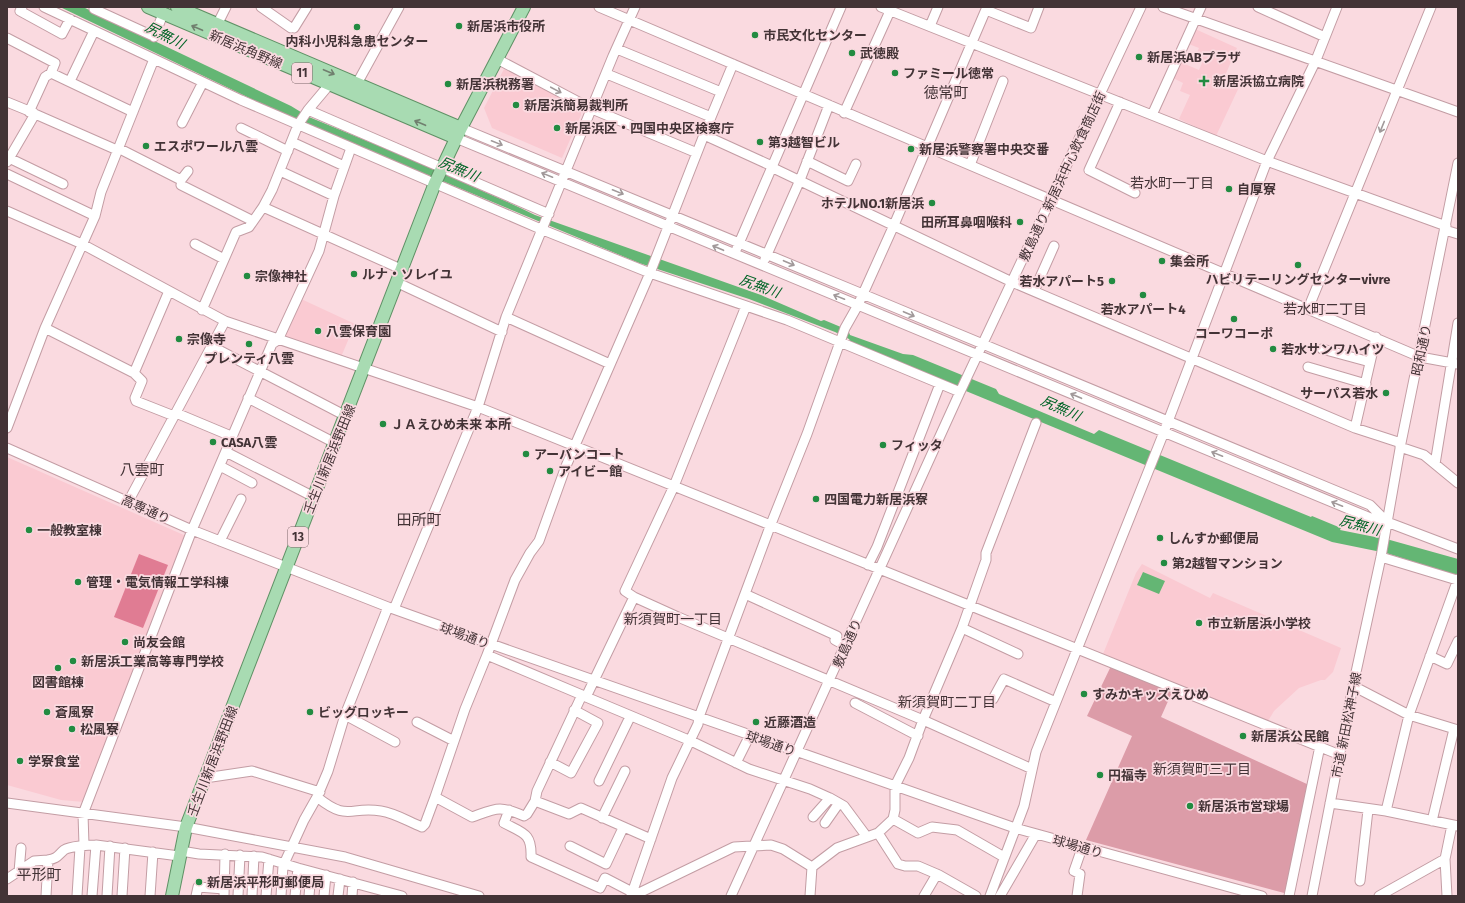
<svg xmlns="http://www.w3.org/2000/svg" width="1465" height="903" viewBox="0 0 1465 903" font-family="'Fira Sans','Noto Sans JP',sans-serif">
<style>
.built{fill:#facad2}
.green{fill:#dc9ca8}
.forest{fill:#e07c93}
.water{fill:#64b674}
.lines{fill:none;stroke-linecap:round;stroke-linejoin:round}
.minor-casing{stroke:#c39da4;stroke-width:11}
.major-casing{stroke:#5f9165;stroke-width:14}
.minor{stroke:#fff;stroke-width:9}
.major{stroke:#a8dbb2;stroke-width:12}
.oneway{stroke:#707f6e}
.oneway2{stroke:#a1999a}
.poi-dot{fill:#228b41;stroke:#fadae0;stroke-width:1.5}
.labels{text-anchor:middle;stroke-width:3.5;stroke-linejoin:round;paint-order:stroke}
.shield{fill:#fadae0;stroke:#7a6569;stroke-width:1}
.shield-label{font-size:12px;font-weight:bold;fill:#433336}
.poi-label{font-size:13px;font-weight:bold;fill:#433336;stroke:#fadae0;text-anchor:start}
.street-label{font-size:13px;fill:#433336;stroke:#fadae0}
.water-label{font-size:14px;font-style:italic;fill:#036528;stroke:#fadae0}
.neighbourhood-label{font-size:14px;fill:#433336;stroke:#fadae0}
.quarter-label{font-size:15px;fill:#433336;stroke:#fadae0}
</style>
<rect width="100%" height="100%" fill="#fadae0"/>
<path class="built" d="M1193 28 1237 48 1224 78 1240 85 1216 136 1179 119 1190 95 1180 91 1183 83 1171 77 1178 61 1199 70 1202 63 1194 59 1199 48 1186 43Z
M504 69 581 109V115L562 158 492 128 484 108Z
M299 298 355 324 341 357 281 337Z
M7 457 186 536 84 802 61 800 7 785Z
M1142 564 1210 598 1213 593 1341 648 1333 672 1325 680H1321L1299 688 1274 711 1268 721 1103 654 1136 573Z"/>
<path class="green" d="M1111 666 1173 690 1161 717 1309 785 1288 894 1086 840 1132 736 1087 716Z"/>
<path class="forest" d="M139 554 168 565 143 628 114 617Z"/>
<path class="water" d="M60 7H83L291 106 309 117 447 174C475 189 506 200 535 215L761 295 821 321 824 320 848 330 850 335 903 354 913 355 996 389 999 394 1094 434 1099 430 1311 517 1312 516 1341 528 1340 530 1390 540 1458 559V576L1386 553 1332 542 852 344 849 339 835 332 749 299 639 263 293 119Z
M1143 572 1165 581 1159 594 1137 585Z"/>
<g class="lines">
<defs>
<path id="minor" d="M22 7 20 11 62 34 70 19
M44 7 241 100 543 230 650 273 787 320 960 392
M261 7 291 28
M599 7 1420 357 1458 364
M881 7 1267 161 1446 226
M1163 7 1458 112
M1258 7 1325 37
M94 9 153 36
M986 10 1031 28 1039 7
M217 25 226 7
M930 26 938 7
M294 28 307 7
M154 37 163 14
M7 38 55 63 51 73
M617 49 721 92
M497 59 592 109 697 153
M607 74 711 117
M70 81 94 31
M354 89 399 7
M7 102 34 113
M1120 102 1089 170 1135 193
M308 110 549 214
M29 112 45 77 51 73 133 112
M844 113 890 11
M1152 115 1201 7
M182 123 203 82
M241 128 288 151
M461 128C765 252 1066 380 1370 505L1386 521
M704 135 772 166
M456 138 1368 517 1387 522 1458 549
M292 142 344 166
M118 148 181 180 188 171
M9 158 63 184
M807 161 848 181 856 164
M7 162 35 114 117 150
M970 165 1003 81
M771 167 1012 282 1355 428 1401 443
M280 171 334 196
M7 174 95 216
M181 185 253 221
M263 207 403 270
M7 211 82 244 225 321 478 407 1340 755
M1445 230 1458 234
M195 244 224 259
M737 248 841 7
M765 259 800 180 829 105
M398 283 502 332
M1034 291 1054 246
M1308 309 1431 7
M202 310 236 232 249 227 263 207 272 190 298 125 308 110 329 85
M506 317 610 364
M45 328 134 373 142 381 135 398 136 401 174 416
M211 346 346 416
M1322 349 1370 362
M1308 367 1366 384
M134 373 169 291
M248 398 335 443
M176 413 231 436
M7 428 45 328 95 216 101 192 154 59
M1355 428 1376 337
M1400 447 1424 455 1458 483
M7 448 192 530 388 607 491 644 1015 828 1262 896
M226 452 314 497
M1435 464 1458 323
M220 466 252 483
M128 502 225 321
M220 541 241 499
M1381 557 1457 580
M868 565 877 547 940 384
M1458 579 1409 715 1386 811 1458 826
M745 594 837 636 835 640 846 646
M634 597 678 617 923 720 1032 769
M394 609 478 407 506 317 613 56 635 7
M962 628 1018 654
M1430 656 1447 664 1458 641
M1353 686 1409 715 1458 730
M582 695 586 697 634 597 625 591 674 486 746 306
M586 697 691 741 749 769 810 789 830 798
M993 699 1004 679 1056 702
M855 703 918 736
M345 715 395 742
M417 722 454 741
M550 762 571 773 598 723 574 710
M736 763 750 735
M205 778 252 771 320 792
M599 781 630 717
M317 797 328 771 345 715 388 607
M435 797 465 709 487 655
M535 801 537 791 582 695 487 655 515 580 530 553 539 541 566 466 650 273 711 117 733 64
M7 803 186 827 345 857 479 896
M1330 803 1386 811
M509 810 504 823C523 833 532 833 531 857L600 888 605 878 632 892
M813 817 830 798 844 806 867 837
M602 818 625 771
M893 819 918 833 932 827 957 830 1004 857
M1432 821 1454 729
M825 823 839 803
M878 833 898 864 905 866H918L939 875 976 896
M84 845 83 814 192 530 272 344 278 340 319 251 334 196 351 148
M570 846 606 864 623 828
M181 851 199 854 262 857 298 868 402 896
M19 872 21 848
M7 879 34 861 48 860
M1360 881 1368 810
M631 895 639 893 734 847 771 845 783 849 812 867
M46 896 48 860C58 858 57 856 64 850 70 846 89 845 96 845L179 856
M77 896 80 847
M92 896 96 845
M107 896 110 846
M122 896 125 848
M150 896 153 852
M196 896 198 887 224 889
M224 896 225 854
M238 896 240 855
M252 896 254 856
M266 896 269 859
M281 896 283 866 304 820 317 797C348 822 349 806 381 811 395 813 409 822 422 827L425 824 435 797 472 817C497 808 499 805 524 816L527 814 535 801 569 814 581 808 651 839
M295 896 298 868
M309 896 311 872
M324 896 326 875
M338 896 340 879
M352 896 353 882
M631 896 672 778 698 724 699 717 771 524 807 434 845 328 858 305 894 225 987 7
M731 896 960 392 1141 7
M810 896 812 867 837 848 878 833 893 819 895 810V786L909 758 923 720 962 628 986 560V553L1036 423
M924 896 937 874
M990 896 1024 806 1036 752 1164 432 1267 161 1316 60 1337 7
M1000 896 1036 834
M1077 896 1080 874 1074 871 1082 848
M1289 896 1320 746
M1312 896 1353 686 1381 557 1401 443 1458 163
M1379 896 1445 859
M1447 896 1445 859 1452 825"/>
<path id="major" d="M148 7 456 138
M177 7 461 128
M172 896 186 827 435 183 461 128 524 7"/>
</defs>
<use href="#minor" class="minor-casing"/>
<use href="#major" class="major-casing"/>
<use href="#minor" class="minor"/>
<use href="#major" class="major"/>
</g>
<defs><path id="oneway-shaft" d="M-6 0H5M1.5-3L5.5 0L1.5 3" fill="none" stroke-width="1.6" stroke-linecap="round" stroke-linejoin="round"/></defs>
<g class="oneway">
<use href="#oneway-shaft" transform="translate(197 28) rotate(-157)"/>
<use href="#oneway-shaft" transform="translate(329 72) rotate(23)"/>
<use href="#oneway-shaft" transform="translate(420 123) rotate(-157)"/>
</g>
<g class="oneway2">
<use href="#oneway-shaft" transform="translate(556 90) rotate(28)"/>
<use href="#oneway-shaft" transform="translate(1382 127) rotate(112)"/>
<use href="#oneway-shaft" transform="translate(497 143) rotate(22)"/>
<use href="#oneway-shaft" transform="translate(547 175) rotate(-158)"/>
<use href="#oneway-shaft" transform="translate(618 192) rotate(22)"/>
<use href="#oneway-shaft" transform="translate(718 248) rotate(-157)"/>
<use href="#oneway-shaft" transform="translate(789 263) rotate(23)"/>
<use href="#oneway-shaft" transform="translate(839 297) rotate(-158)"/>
<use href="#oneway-shaft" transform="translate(909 314) rotate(23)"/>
<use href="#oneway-shaft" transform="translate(1076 396) rotate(-157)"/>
<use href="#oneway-shaft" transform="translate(1217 454) rotate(-158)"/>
<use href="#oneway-shaft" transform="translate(1337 504) rotate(-158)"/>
</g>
<g class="poi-dot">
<circle cx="459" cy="26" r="4"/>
<circle cx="357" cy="27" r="4"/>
<circle cx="755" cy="35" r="4"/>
<circle cx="852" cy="53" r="4"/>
<circle cx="1139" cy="57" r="4"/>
<circle cx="895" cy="73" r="4"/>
<path d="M1202 75h4v4h4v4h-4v4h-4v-4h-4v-4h4z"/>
<circle cx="448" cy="84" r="4"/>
<circle cx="516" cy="105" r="4"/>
<circle cx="557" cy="128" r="4"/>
<circle cx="760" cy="142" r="4"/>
<circle cx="146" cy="146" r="4"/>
<circle cx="911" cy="149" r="4"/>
<circle cx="1229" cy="189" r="4"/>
<circle cx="932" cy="203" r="4"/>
<circle cx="1020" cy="222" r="4"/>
<circle cx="1162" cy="261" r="4"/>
<circle cx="1298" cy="265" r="4"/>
<circle cx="354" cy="274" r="4"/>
<circle cx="247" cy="276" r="4"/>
<circle cx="1112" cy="281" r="4"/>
<circle cx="1143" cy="295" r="4"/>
<circle cx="1234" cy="319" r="4"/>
<circle cx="318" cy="331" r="4"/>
<circle cx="179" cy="339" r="4"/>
<circle cx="249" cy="344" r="4"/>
<circle cx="1273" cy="349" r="4"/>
<circle cx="1386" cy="393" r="4"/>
<circle cx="383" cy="424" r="4"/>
<circle cx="213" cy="442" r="4"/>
<circle cx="883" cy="445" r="4"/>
<circle cx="526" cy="454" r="4"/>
<circle cx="550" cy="471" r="4"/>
<circle cx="816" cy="499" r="4"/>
<circle cx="29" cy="530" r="4"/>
<circle cx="1160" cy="538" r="4"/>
<circle cx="1164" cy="563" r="4"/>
<circle cx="78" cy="582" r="4"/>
<circle cx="1199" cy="623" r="4"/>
<circle cx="125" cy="642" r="4"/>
<circle cx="73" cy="661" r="4"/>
<circle cx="58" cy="668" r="4"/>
<circle cx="1084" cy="694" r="4"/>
<circle cx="47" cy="712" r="4"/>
<circle cx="310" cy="712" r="4"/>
<circle cx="756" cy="722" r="4"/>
<circle cx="72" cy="729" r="4"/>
<circle cx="1243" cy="736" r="4"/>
<circle cx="20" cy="761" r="4"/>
<circle cx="1100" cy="775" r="4"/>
<circle cx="1190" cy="806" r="4"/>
<circle cx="199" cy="882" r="4"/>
</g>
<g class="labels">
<g class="shield">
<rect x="292" y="63" width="20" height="20" rx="3"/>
<rect x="288" y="527" width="20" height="20" rx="3"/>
</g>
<g class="shield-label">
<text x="302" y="77">11</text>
<text x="298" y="541">13</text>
</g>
<g class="poi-label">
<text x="467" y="31">新居浜市役所</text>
<text x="763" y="40">市民文化センター</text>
<text x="357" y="46" text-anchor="middle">内科小児科急患センター</text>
<text x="860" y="58">武徳殿</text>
<text x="1147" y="62">新居浜ABプラザ</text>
<text x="903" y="78">ファミール徳常</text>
<text x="1213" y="86">新居浜協立病院</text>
<text x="456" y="89">新居浜税務署</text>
<text x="524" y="110">新居浜簡易裁判所</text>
<text x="565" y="133">新居浜区・四国中央区検察庁</text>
<text x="768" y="147">第3越智ビル</text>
<text x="154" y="151">エスポワール八雲</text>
<text x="919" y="154">新居浜警察署中央交番</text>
<text x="1237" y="194">自厚寮</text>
<text x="924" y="208" text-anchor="end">ホテルNO.1新居浜</text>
<text x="1012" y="227" text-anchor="end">田所耳鼻咽喉科</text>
<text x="1170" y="266">集会所</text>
<text x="362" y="279">ルナ・ソレイユ</text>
<text x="255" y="281">宗像神社</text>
<text x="1298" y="284" text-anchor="middle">ハビリテーリングセンターvivre</text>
<text x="1104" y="286" text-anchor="end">若水アパート5</text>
<text x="1143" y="314" text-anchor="middle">若水アパート4</text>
<text x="326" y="336">八雲保育園</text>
<text x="1234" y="338" text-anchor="middle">コーワコーポ</text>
<text x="187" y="344">宗像寺</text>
<text x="1281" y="354">若水サンワハイツ</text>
<text x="249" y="363" text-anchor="middle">プレンティ八雲</text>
<text x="1378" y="398" text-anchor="end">サーパス若水</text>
<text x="391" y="429">ＪＡえひめ未来 本所</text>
<text x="221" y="447">CASA八雲</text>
<text x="891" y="450">フィッタ</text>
<text x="534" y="459">アーバンコート</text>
<text x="558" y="476">アイビー館</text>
<text x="824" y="504">四国電力新居浜寮</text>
<text x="37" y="535">一般教室棟</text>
<text x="1168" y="543">しんすか郵便局</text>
<text x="1172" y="568">第2越智マンション</text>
<text x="86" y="587">管理・電気情報工学科棟</text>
<text x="1207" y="628">市立新居浜小学校</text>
<text x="133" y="647">尚友会館</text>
<text x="81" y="666">新居浜工業高等専門学校</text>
<text x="58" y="687" text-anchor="middle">図書館棟</text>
<text x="1092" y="699">すみかキッズえひめ</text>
<text x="55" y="717">蒼風寮</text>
<text x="318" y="717">ビッグロッキー</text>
<text x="764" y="727">近藤酒造</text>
<text x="80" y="734">松風寮</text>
<text x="1251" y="741">新居浜公民館</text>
<text x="28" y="766">学寮食堂</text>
<text x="1108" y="780">円福寺</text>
<text x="1198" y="811">新居浜市営球場</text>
<text x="207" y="887">新居浜平形町郵便局</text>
</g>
<g class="street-label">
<text transform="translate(246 49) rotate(23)" y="5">新居浜角野線</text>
<text transform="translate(1062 176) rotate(-65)" y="5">敷島通り 新居浜中心飲食商店街</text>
<text transform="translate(1421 350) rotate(-78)" y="5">昭和通り</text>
<text transform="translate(329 459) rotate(-68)" y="5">壬生川新居浜野田線</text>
<text transform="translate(146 509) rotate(24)" y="5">高専通り</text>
<text transform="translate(465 635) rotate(20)" y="5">球場通り</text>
<text transform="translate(847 643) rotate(-66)" y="5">敷島通り</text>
<text transform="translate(1346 725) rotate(-79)" y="5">市道 新田松神子線</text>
<text transform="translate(771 743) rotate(19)" y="5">球場通り</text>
<text transform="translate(212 761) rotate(-69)" y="5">壬生川新居浜野田線</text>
<text transform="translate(1078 846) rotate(16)" y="5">球場通り</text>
</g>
<g class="water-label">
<text transform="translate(165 35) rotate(27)" y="5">尻無川</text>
<text transform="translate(459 169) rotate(23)" y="5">尻無川</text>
<text transform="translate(760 286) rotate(20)" y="5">尻無川</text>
<text transform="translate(1061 408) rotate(24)" y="5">尻無川</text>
<text transform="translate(1360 525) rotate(15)" y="5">尻無川</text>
</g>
<g class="neighbourhood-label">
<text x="1172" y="188">若水町一丁目</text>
<text x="1325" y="314">若水町二丁目</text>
<text x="673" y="624">新須賀町一丁目</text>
<text x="947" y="707">新須賀町二丁目</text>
<text x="1202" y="774">新須賀町三丁目</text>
</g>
<g class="quarter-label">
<text x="946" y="98">徳常町</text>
<text x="142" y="475">八雲町</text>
<text x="419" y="525">田所町</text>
<text x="39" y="880">平形町</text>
</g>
</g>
<rect width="1465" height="903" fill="none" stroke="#433336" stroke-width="16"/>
</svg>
